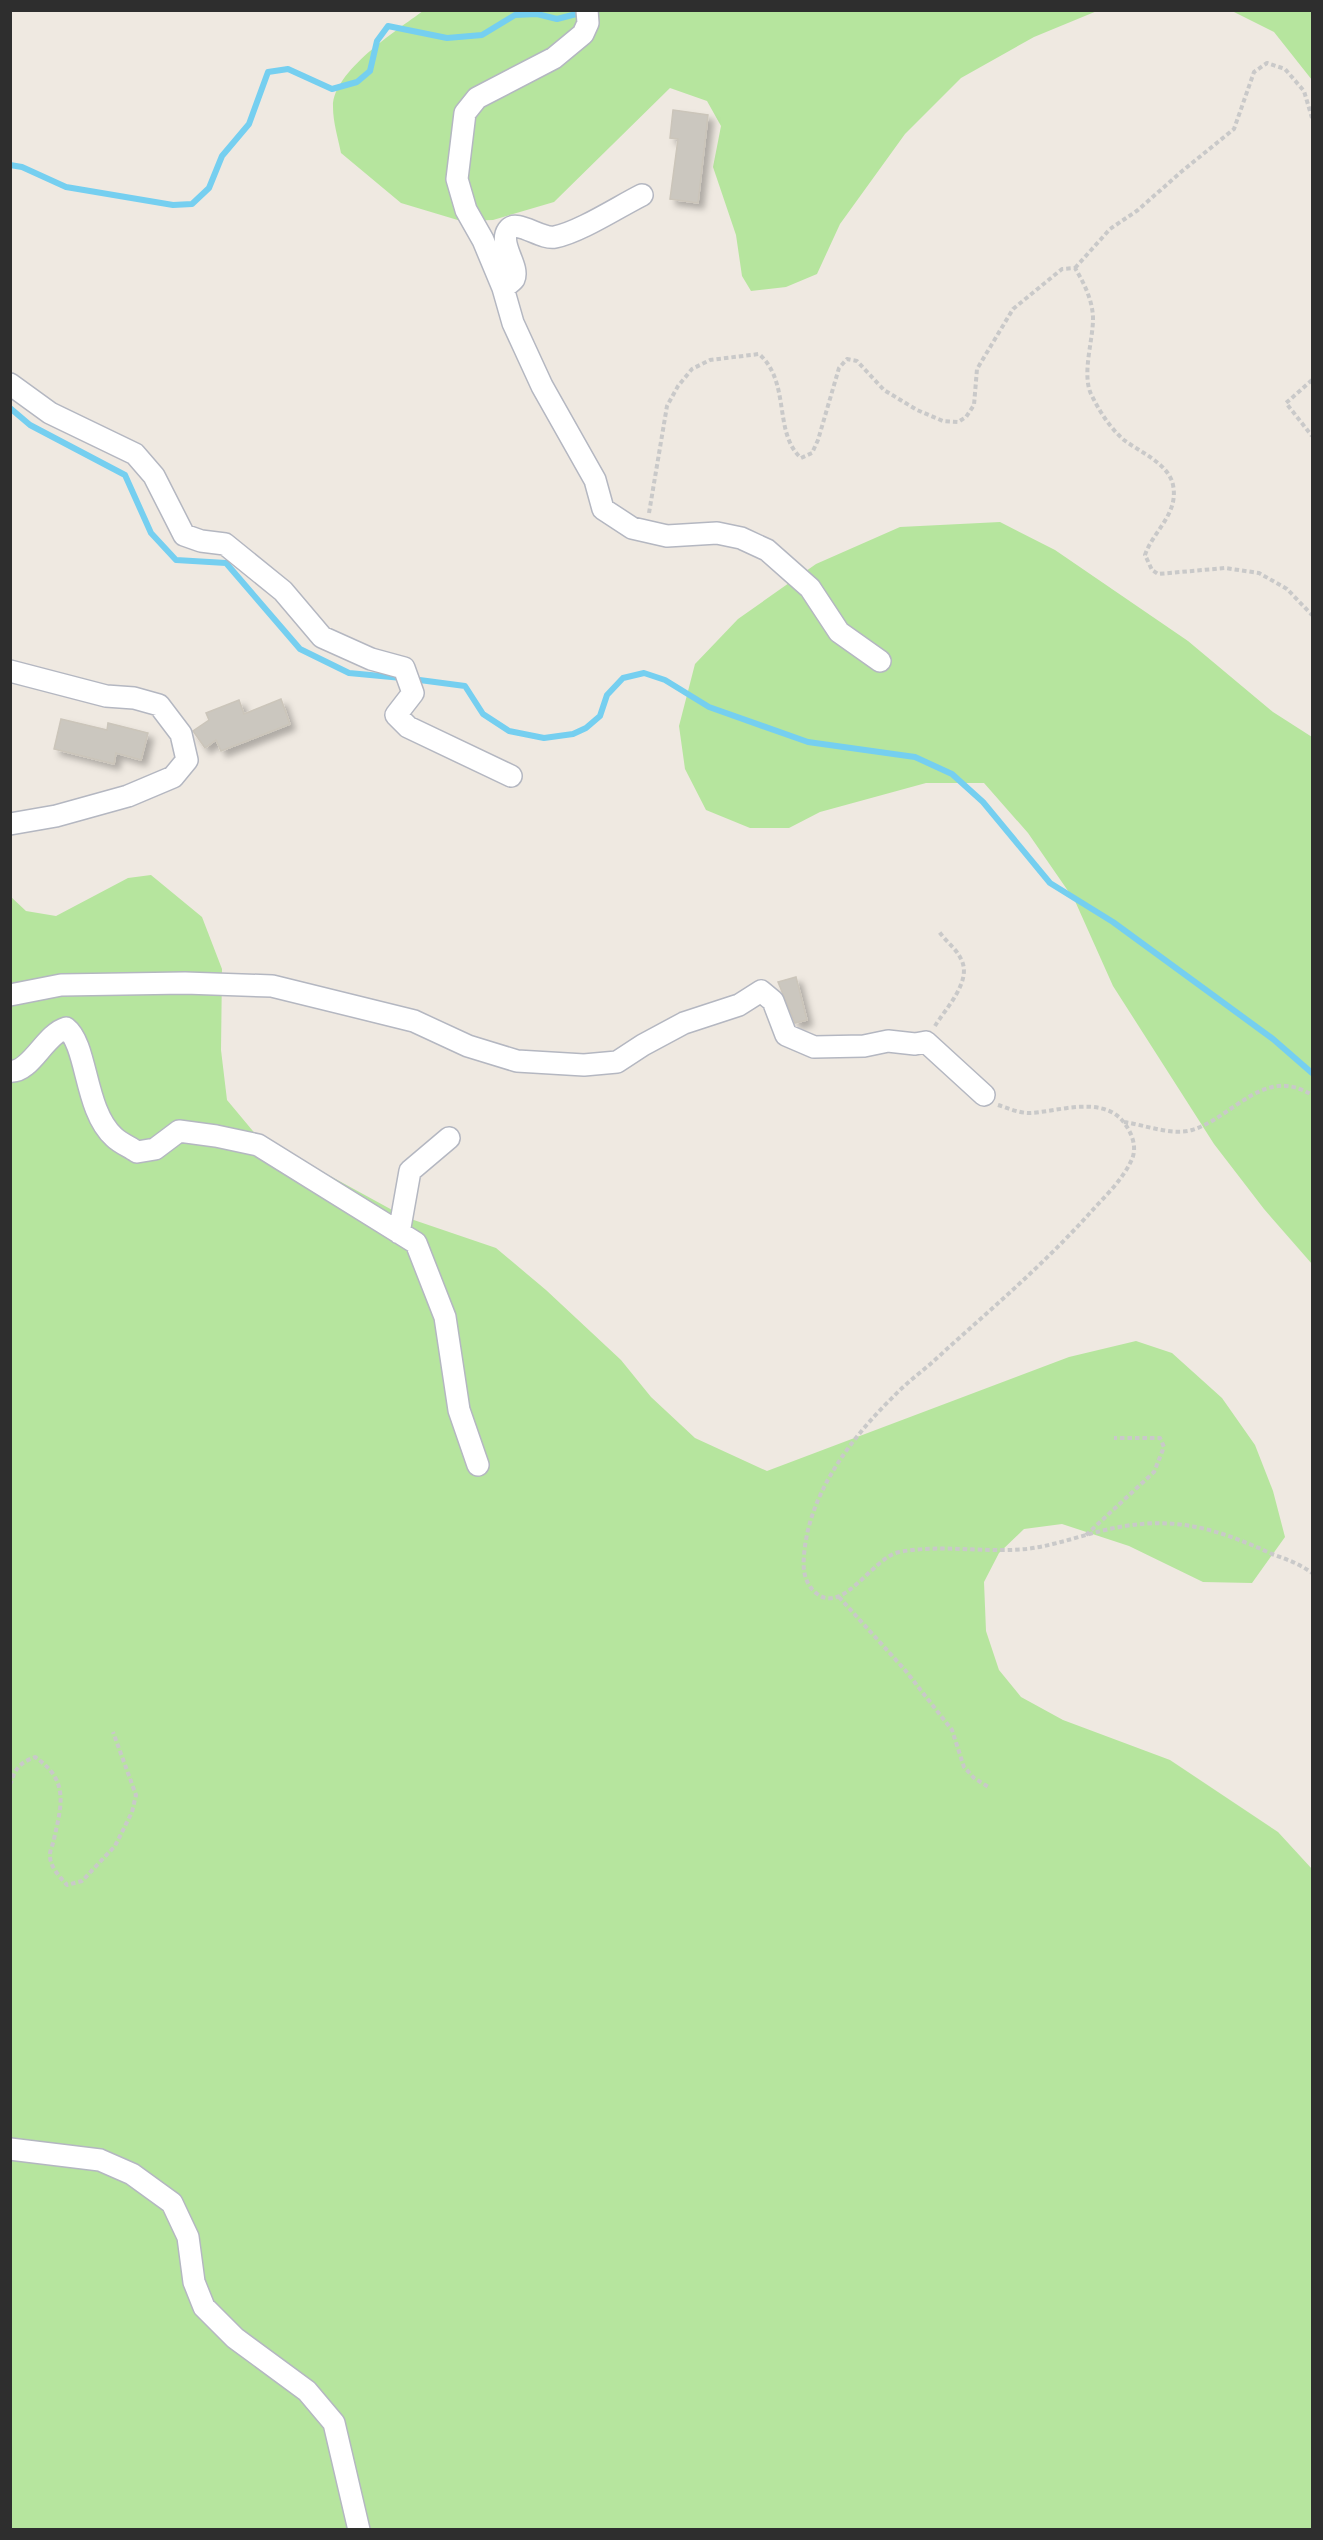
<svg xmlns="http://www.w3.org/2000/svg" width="1323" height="2540" viewBox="0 0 1323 2540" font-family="'Work Sans',sans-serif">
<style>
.green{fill:#b6e59e}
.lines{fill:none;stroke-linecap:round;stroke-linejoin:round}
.stream{stroke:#75cff0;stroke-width:6}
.building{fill:#cbc7bf;stroke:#cbc5ba;stroke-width:1.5;filter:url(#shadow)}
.minor-casing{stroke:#b4b7c1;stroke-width:24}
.path{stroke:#c9c9c9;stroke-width:4;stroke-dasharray:4.5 3;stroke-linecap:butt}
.minor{stroke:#fff;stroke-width:21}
</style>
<defs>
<filter id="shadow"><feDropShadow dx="5.5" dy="5.5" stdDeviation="3" flood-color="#0004"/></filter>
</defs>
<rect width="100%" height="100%" fill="#efe9e1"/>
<path class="green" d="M423 11H1097L1034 37 961 78 905 134 840 224 817 274 786 287 751 291 742 276 736 235 713 167 721 126 707 101 670 88 554 202 493 220 461 221 401 203 341 153C338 138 333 122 333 107 332 72 397 30 423 11Z
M1232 11H1312V80L1274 32Z
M1000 522 1055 550 1188 641 1273 712 1312 737V1264L1264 1209 1214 1144 1113 986 1075 901 1028 833 984 783H926L820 812 789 828H750L706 810 685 769 679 726 695 664 738 619 816 564 900 527Z
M151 875 202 917 222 969 221 1050 227 1100 257 1136 405 1217 496 1248 546 1290 621 1360 651 1397 695 1438 767 1471 1069 1357 1136 1341 1172 1353 1222 1398 1255 1445 1273 1491 1285 1537 1252 1583 1203 1582 1129 1546 1062 1524 1024 1529 999 1553 984 1582 986 1631 999 1670 1021 1697 1063 1720 1170 1760 1278 1832 1312 1869V2529H11L10 896 26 911 56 916 128 878Z"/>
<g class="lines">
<path class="stream" d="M10 165 22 167 66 187 173 205 192 204 209 188 222 156 249 124 268 72 288 69 332 89 357 82 370 71 377 41 388 26 447 38 482 35 515 15 537 14 557 19 584 12
M10 408 30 425 125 475 151 533 176 560 226 563 300 649 349 673 402 678
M412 679 465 686 483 714 509 731 544 738 573 734 586 728 600 716 607 695 623 678 644 673 665 680 709 707 808 742 915 757 952 774 983 802 1050 883 1113 922 1273 1039 1312 1073"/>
</g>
<path class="building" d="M673 110 708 115 698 203 670 199 678 139 670 138Z
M281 699 290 724 221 751 216 740 205 748 193 731 209 720 206 713 239 700 244 714Z
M61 719 107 730 108 723 148 733 141 760 116 753 114 764 54 749Z
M796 977 807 1020 795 1023 778 982Z"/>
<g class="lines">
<defs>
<path id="minor" d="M587 10 588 23 583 34 554 58 477 98 465 113 457 179 466 210 483 240 503 288 513 323 542 386 595 480 603 509 632 528 667 536 717 533 741 538 767 550 810 588 839 632 880 661
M503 288C507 285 512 282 514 279 520 266 498 244 508 230 516 218 541 240 555 237 580 232 618 207 642 195
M10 384 50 413 135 454 154 476 184 535 201 541 225 544 283 591 322 637 371 659 404 668 413 693 396 715 408 727 511 776
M10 671 106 696 134 698 159 705 181 734 187 760 173 777 128 796 56 816 10 824
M10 995 61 985 185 983 272 986 414 1021 468 1046 517 1061 584 1065 617 1062 643 1045 684 1023 739 1005 761 991 773 1001 786 1035 814 1047 864 1046 888 1041 915 1044 926 1042 984 1095
M10 1071C30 1074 45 1034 66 1028 88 1045 84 1110 114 1137 120 1143 130 1147 137 1152L155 1149 179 1131 216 1136 258 1145 416 1243 445 1317 459 1410 478 1465
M399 1233 410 1171 449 1138
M10 2149 100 2160 132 2174 172 2203 188 2237 194 2282 204 2307 235 2338 307 2391 334 2423 359 2530"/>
</defs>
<use href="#minor" class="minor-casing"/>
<path class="path" d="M1075 268 1110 229 1138 210 1181 172 1234 129 1254 72 1267 63 1285 69 1304 91 1312 118
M1312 380 1286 403 1312 436
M649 513 667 406 678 386 692 369 710 360 759 354C791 382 773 433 801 458L812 453 818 440 839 368 847 359 857 361 884 390 917 410 943 421 958 422 966 417 974 405 977 369 1013 309 1062 269 1075 268C1084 283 1093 301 1093 319 1093 341 1081 376 1092 396 1100 412 1110 428 1124 440 1140 452 1169 464 1173 485 1179 514 1153 531 1145 555L1152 570 1158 574 1225 568 1259 573 1287 589 1312 615
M935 1026C945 1009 973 981 961 959 956 948 945 941 938 930
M998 1105C1007 1108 1019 1113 1029 1113 1057 1112 1098 1096 1121 1119 1130 1129 1138 1145 1132 1159 1123 1180 1104 1197 1089 1214 1042 1266 989 1311 937 1358 923 1371 907 1382 894 1396 853 1436 813 1488 805 1546 803 1563 801 1580 816 1593 843 1616 872 1558 899 1552 941 1544 984 1553 1026 1549 1060 1545 1092 1531 1125 1526 1182 1517 1222 1531 1272 1554 1286 1559 1300 1564 1312 1573
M1124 1122C1145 1125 1172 1136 1192 1130 1234 1117 1264 1065 1312 1095
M1086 1535 1154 1472 1164 1447 1160 1438H1114
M839 1597 905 1670 952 1730 964 1767 974 1778 990 1788
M10 1785C15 1769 19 1763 35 1757 69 1780 62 1804 54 1839 53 1845 49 1852 50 1857 51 1868 60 1877 67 1885L82 1881 115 1846 132 1812 136 1795 113 1732"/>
<use href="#minor" class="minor"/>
</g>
<rect width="1323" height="2540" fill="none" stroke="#2e2e2e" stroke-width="24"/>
</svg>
